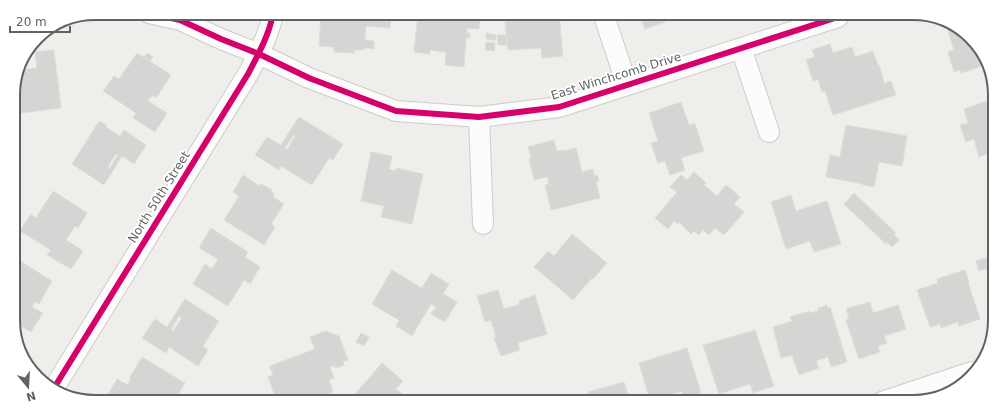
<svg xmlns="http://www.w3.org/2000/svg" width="1008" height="415" viewBox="0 0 1008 415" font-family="'DejaVu Sans',sans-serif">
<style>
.building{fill:#d6d5d3;stroke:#deddd9;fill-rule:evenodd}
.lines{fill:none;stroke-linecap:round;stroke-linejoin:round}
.minor-casing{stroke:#cbcccc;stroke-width:22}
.minor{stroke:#fdfcfc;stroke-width:20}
.cycleway-casing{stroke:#fff;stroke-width:8}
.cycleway{stroke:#d6006c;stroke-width:6}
.labels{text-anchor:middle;stroke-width:3.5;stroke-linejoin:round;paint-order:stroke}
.street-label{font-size:12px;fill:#5f6368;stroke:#fff}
.rim{fill:none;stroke:#5f6368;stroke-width:2}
</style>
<rect width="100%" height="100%" fill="#efeeea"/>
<path class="building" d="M321 14H339L338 20H341V14L391 15 390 28 366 26 365 40 374 41V49L364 48V50H354V53L334 52V47L319 46Z
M418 15H480L479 29 467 28V33H470V38H466L464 67 445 65 446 52 430 50V54L414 52Z
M507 15H559L563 56 542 58 541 48 508 50 505 21H508Z
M640 16H663L665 22 645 29Z
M945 21 978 45 986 65 961 73 960 70 954 72 948 52 954 50Z
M486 33 496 35 495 40 486 39Z
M497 35H506L507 45H498Z
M486 42 495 43 494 51 485 50Z
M830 44 833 53 852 47 855 57 873 51 876 60 878 65H879L884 83 891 81 896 95 833 115 825 91 822 92 818 79 813 81 806 60 815 57 812 50Z
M54 50 61 108 13 114V89L18 70 37 68 35 52Z
M137 53 171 75 156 98 152 95 148 101 167 113 155 132 133 118 136 113 103 91 114 76 119 79Z
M147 53 153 57 150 61 144 57Z
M990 100 994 112 993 152 979 157 974 139 966 142 960 125 968 123 964 109Z
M681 102 689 125 695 124 704 151 681 158 685 170 670 175 665 161 658 163 651 143 658 141 649 113Z
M299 117 343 144 333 160 329 158 312 185 281 166 279 170 255 155 267 137 281 145ZM294 134 295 136 287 150 285 148Z
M99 121 107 125 106 127 120 136 124 130 146 145 134 164 122 156 104 185 72 164ZM116 154 118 155 110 168 108 166Z
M846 125 907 136 902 166 879 162 874 187 863 185V184L826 177 830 155 840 157Z
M554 140 557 151 564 150V151L576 148 582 172 593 169 594 176 597 175 599 181 596 182 600 198 551 210 545 185 549 184 547 177 534 180 529 159 531 158 528 147Z
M371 152 392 156 389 169 395 171 396 168 423 174 412 224 381 217 384 206 361 201Z
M694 172 706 183 704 185 717 196 726 185 740 197 734 204 744 212 724 235 715 228 709 235 703 230 699 235 694 231 691 234 679 222 678 224 674 221 668 229 655 218 677 192 670 187 681 175 687 180Z
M243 175 260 186 261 184 272 190 271 192 274 194 273 197 284 204 271 224 275 227 264 245 224 220 239 196 233 192Z
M53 191 87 213 78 228 75 226 66 240 83 251 71 269 47 255 51 250 20 231 31 214 36 218Z
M854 193 896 233 894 235 899 240 892 247 887 242 886 244 844 204Z
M791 195 796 211 827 201 841 244 814 252 810 241 786 249 771 202Z
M211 228 248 252 245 257 260 267 250 284 244 280 228 306 193 284 205 264 212 269 218 259 199 248Z
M572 234 607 263 593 279 592 278 573 300 534 267 548 251 554 256Z
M992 256V267L979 271 976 261Z
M14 257 52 281 39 304 35 302 32 307 43 313 31 332 14 322Z
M392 270 422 288 431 273 449 284 443 294 457 302 445 322 431 314 436 307 431 304 412 336 396 326 399 320 372 304Z
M965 270 969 282 968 283 980 319 959 326 958 322 941 328 940 324 930 327 917 290 938 283 937 279Z
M498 290 504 309 520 304 519 301 535 295 547 334 518 343 520 350 501 356 494 338 496 337 491 320 485 322 477 296Z
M185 299 219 321 203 346 208 350 198 366 169 347 166 353 142 338 155 319 167 327ZM179 316 182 318 173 331 171 330Z
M870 302 873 313 898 305 906 329 884 336 887 343 878 346 880 352 859 359 846 320 849 319 846 309Z
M827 305V308L830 307 847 362 831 367 828 357 816 361 819 368 799 375 792 355 781 358 773 327 792 321 790 317 810 311V313L818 311V308Z
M755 330 774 386 753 393 750 384 719 394 703 345Z
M326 331 339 336 348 360 343 361 344 365 335 368V365L330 367 334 378 329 380 333 392 317 399H276L268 377 273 375 270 366 315 349 310 337Z
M361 333 369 337 364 346 356 342Z
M687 348 701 393 675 401 644 400V399L649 397 639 363ZM682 391 683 394 667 399 666 396Z
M142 357 185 383 176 398H106L117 379 128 385 131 378 130 377Z
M382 363 403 381 396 389 408 399H351Z
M624 382 630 400H591L588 392Z"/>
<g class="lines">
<defs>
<path id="minor" d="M149 13 180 20 221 39 259 54 309 78 396 111 479 117 559 107 838 17
M604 16 627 85
M741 48 769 132
M479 117 483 224
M54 388 248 74C258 55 269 35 273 14
M882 402 972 372"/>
</defs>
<use href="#minor" class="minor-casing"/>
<use href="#minor" class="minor"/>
<defs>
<path id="cycleway" d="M149 13 180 20 221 39 259 54 309 78 396 111 479 117 559 107 838 17
M54 388 248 74C258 55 269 35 273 14"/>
</defs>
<use href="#cycleway" class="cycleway-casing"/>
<use href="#cycleway" class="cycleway"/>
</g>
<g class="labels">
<g class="street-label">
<text transform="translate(616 76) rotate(-17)" y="4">East Winchcomb Drive</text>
<text transform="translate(159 197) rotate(-58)" y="4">North 50th Street</text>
</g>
</g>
<path d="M0 0H1008V415H0ZM95 20H913A75 75 0 0 1 988 95V320A75 75 0 0 1 913 395H95A75 75 0 0 1 20 320V95A75 75 0 0 1 95 20Z" fill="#fff" fill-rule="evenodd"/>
<path class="rim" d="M95 20H913A75 75 0 0 1 988 95V320A75 75 0 0 1 913 395H95A75 75 0 0 1 20 320V95A75 75 0 0 1 95 20Z"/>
<g transform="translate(28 387) rotate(162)" stroke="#ffffff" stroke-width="3" paint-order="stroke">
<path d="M0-3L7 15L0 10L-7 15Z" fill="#5f6368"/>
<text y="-6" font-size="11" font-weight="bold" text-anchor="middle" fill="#5f6368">N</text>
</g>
<path d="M10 26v6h60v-6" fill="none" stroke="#5f6368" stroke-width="2"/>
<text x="16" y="26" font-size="12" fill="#5f6368" stroke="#ffffff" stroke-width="3" paint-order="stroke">20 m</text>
</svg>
